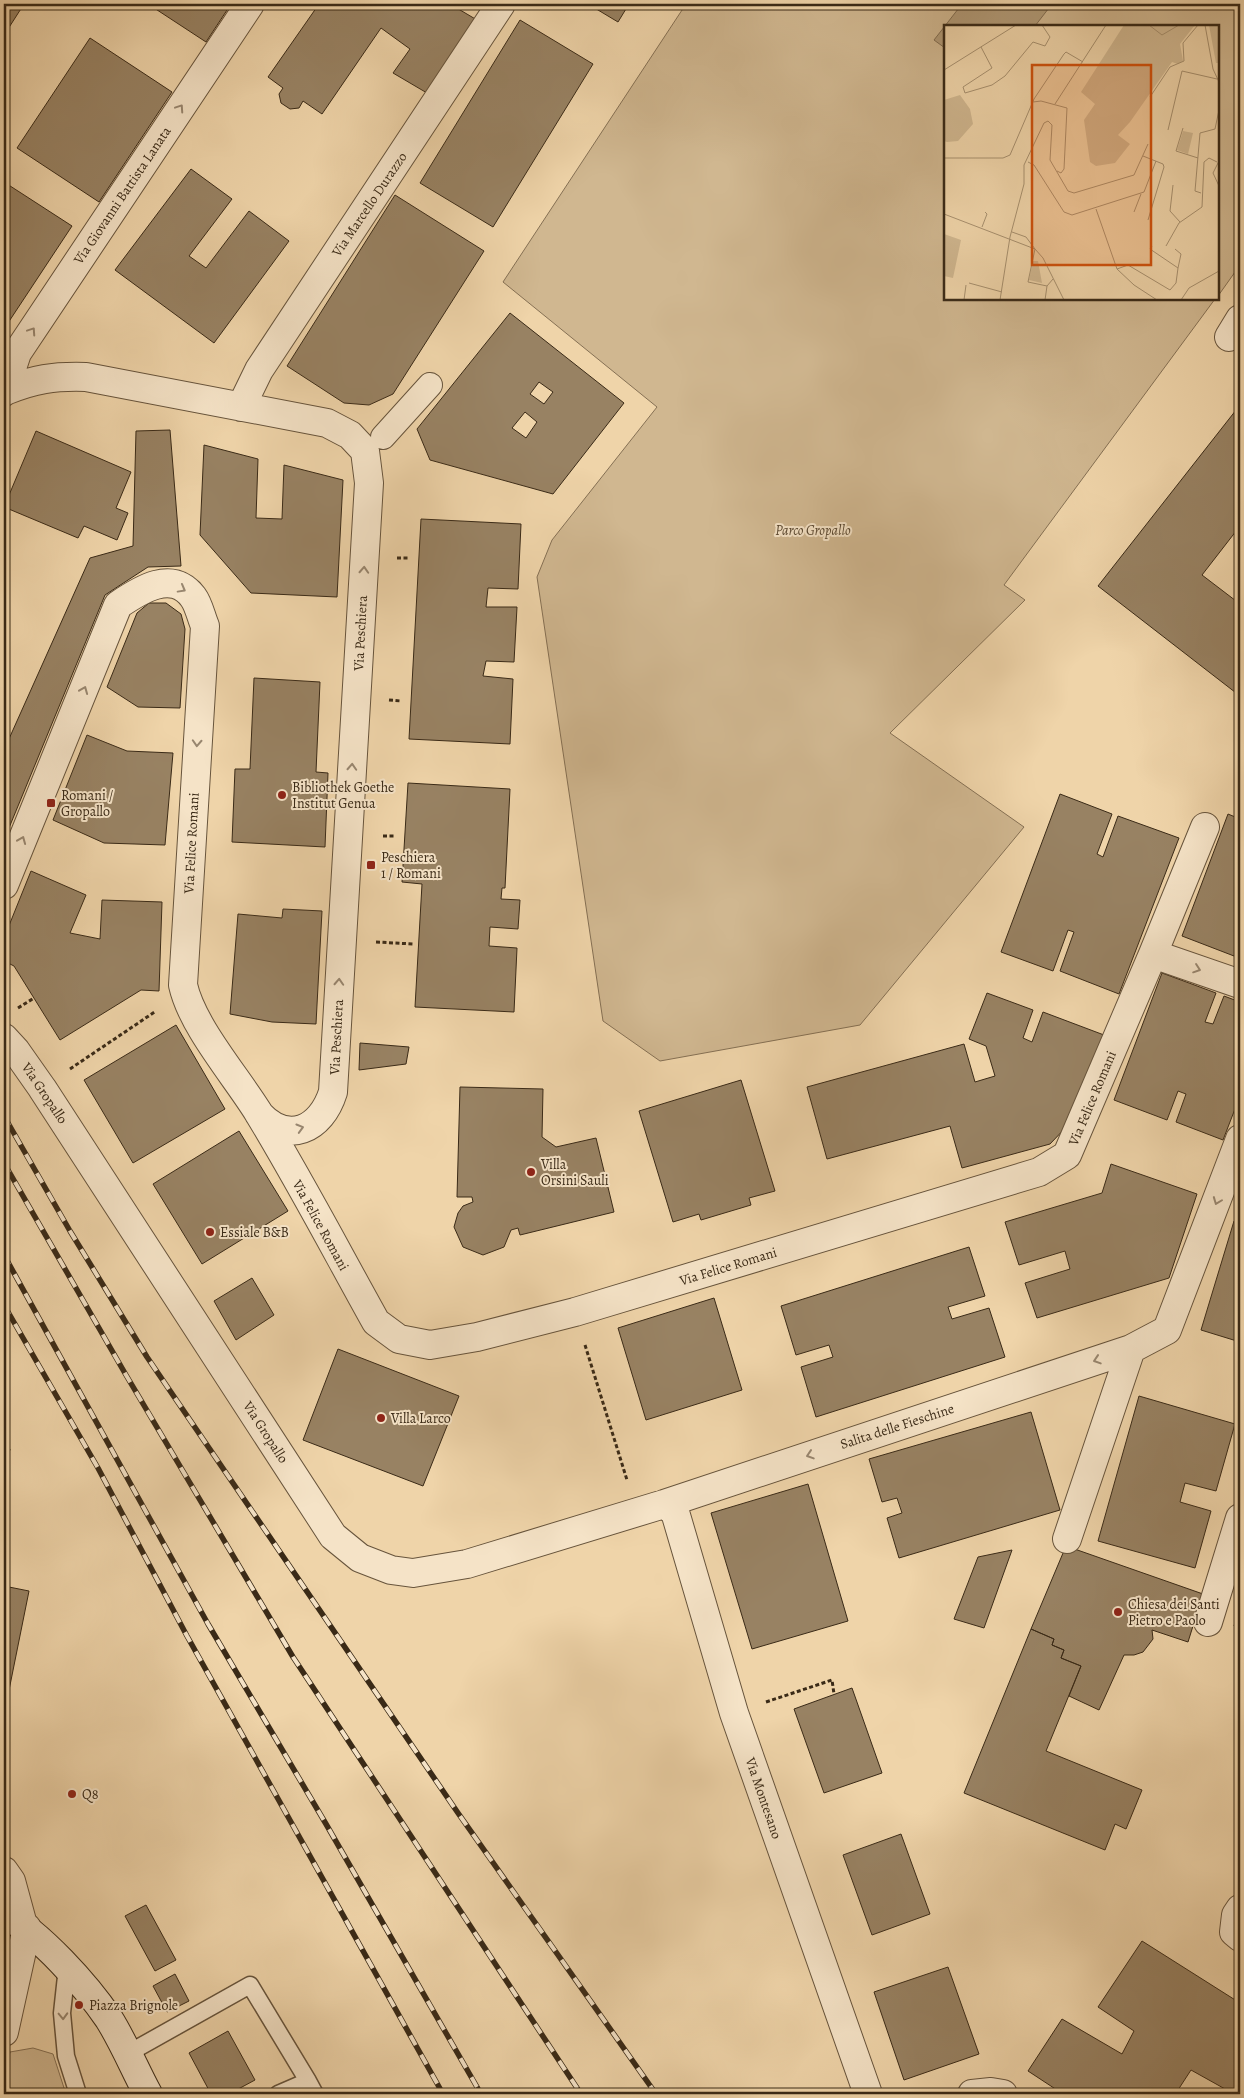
<svg xmlns="http://www.w3.org/2000/svg" width="1244" height="2098" viewBox="0 0 1244 2098" font-family="Alegreya,serif">
<style>
.green{fill:#d0b790;stroke:#857054}
.water{fill:#b19a77;stroke:#816d51}
.building{fill:#988263;stroke:#3a2a17;fill-rule:evenodd}
.lines{fill:none;stroke-linecap:round;stroke-linejoin:round}
.service-casing{stroke:#67543c;stroke-width:19}
.pedestrian-casing{stroke:#67543c;stroke-width:26}
.minor-casing{stroke:#67543c;stroke-width:30}
.tertiary-casing{stroke:#67543c;stroke-width:30}
.secondary-casing{stroke:#3a2a17;stroke-width:30}
.path{stroke:#3a2a17;stroke-width:3;stroke-dasharray:4 2.5;stroke-linecap:butt}
.service{stroke:#f5e3c7;stroke-width:16}
.pedestrian{stroke:#f5e3c7;stroke-width:24}
.minor{stroke:#f5e3c7;stroke-width:28}
.tertiary{stroke:#f5e3c7;stroke-width:28}
.secondary{stroke:#f5e3c7;stroke-width:28}
.rail-casing{stroke:#3a2a17;stroke-width:5.5}
.rail{stroke:#f5e3c7;stroke-width:4;stroke-dasharray:11;stroke-linecap:butt}
.oneway{stroke:#98866f}
.poi-dot{fill:#8f2418;stroke:#f5e3c7;stroke-width:2}
.labels{text-anchor:middle;stroke-width:4;stroke-linejoin:round;paint-order:stroke}
.street-label{font-size:14px;fill:#3a2a17;stroke:#f5e3c7}
.park-label{font-size:14px;font-style:italic;fill:#58462f;stroke:#f5e3c7}
.poi-label{font-size:14px;fill:#3a2a17;stroke:#f5e3c7;text-anchor:start}
.inset-road{fill:none;stroke:#a7906f;stroke-width:1}
.view{fill:#ce520e;fill-opacity:0.15;stroke:#ce520e;stroke-width:2.5}
.inset-edge{fill:none;stroke:#3a2a17;stroke-width:2.5}
</style>
<rect width="100%" height="100%" fill="#efd4a9"/>
<filter id="stains"><feTurbulence type="fractalNoise" baseFrequency=".004" numOctaves="4"/><feColorMatrix values="0 0 0 0 .2 0 0 0 0 .09 0 0 0 0 .02 0 0 0 .5 -.17"/></filter>
<radialGradient id="worn" r=".72"><stop offset=".6" stop-color="#630" stop-opacity="0"/><stop offset="1" stop-color="#630" stop-opacity=".3"/></radialGradient>
<path class="green" d="M686 4H1240V265L1218 296V26H945V299H1215L1004 585 1025 600 890 733 1024 827 860 1025 660 1061 603 1021 537 577 552 540 657 407 503 282Z
M33 2048 53 2054 66 2094H4V2078L10 2052Z"/>
<path class="water" d="M962 4H1052L1035 26H945V48L934 40Z"/>
<path class="building" d="M4 4H24L8 29 4 26Z
M148 4H231L206 42Z
M319 4H450L477 20 427 93 393 73 410 49 381 28 322 114 303 101 299 108 290 109 281 103 279 94 283 88 268 77Z
M588 4H629L618 22Z
M520 20 593 64 493 227 420 183Z
M90 38 172 92 99 202 17 148Z
M191 169 232 199 189 256 206 268 249 211 289 241 214 343 115 270Z
M4 182 72 226 4 329Z
M395 195 484 251 393 394 369 405 344 403 287 366Z
M510 313 624 403 553 494 430 460 417 429ZM539 382 553 392 544 404 530 394ZM525 412 537 422 526 438 512 428Z
M1240 405V526L1202 575 1240 604V696L1098 586Z
M170 430 181 566 148 567 105 595 4 840V750L90 558 133 546 136 431Z
M36 431 131 472 116 508 128 513 117 540 84 526 78 538 4 507Z
M204 445 258 459 256 518 282 519 284 465 343 480 337 597 251 593 200 535Z
M421 519 521 524 518 589 488 588 486 607H517L514 662 486 661 483 676 513 679 510 744 409 739Z
M149 603H166L181 614 185 629 180 708 138 707 107 687 137 613Z
M254 678 320 682 316 772 328 773 325 847 232 842 235 769H250Z
M87 735 127 751 173 753 165 845 104 843 53 820Z
M408 783 510 789 505 888H502L501 899 520 900 518 929 490 927 489 946 517 948 514 1012 415 1007 422 884 402 882Z
M1060 794 1112 814 1097 854 1103 857 1118 816 1179 838 1119 994 1060 971 1074 932 1068 930 1053 971 1001 952Z
M1228 814 1240 819V939L1234 956 1182 936Z
M31 871 86 895 70 933 100 939 102 900 162 902 159 991 141 990 60 1040 14 966 4 961V938Z
M283 909 322 911 316 1024 272 1022 230 1014 238 914 282 918Z
M1162 973 1216 993 1205 1022 1213 1024 1224 996 1240 1002V1096L1223 1140 1176 1122 1186 1094 1178 1091 1167 1120 1114 1100Z
M987 993 1033 1010 1023 1038 1032 1042 1043 1012 1104 1035 1071 1122 1050 1144 962 1168 950 1126 827 1159 807 1087 964 1044 975 1082 995 1076 986 1046 969 1039Z
M176 1025 225 1109 133 1163 84 1080Z
M360 1043 409 1047 406 1064 359 1070Z
M741 1080 775 1191 749 1198 751 1205 701 1220 699 1214 673 1222 639 1111Z
M460 1087 543 1089 542 1137 556 1147 596 1138 614 1212 520 1235 518 1228 511 1230 504 1247 483 1255 463 1247 454 1227 458 1213 463 1206 473 1202 472 1197H457Z
M239 1131 288 1211 202 1264 153 1184Z
M1111 1164 1197 1194 1169 1278 1037 1318 1025 1283 1070 1269 1065 1251 1019 1265 1005 1222 1102 1193Z
M1234 1221 1240 1223V1342L1201 1330Z
M969 1247 985 1296 948 1307 952 1319 989 1308 1005 1357 816 1417 801 1367 833 1357 829 1345 796 1355 781 1306Z
M252 1278 274 1315 236 1340 214 1301Z
M714 1298 742 1390 646 1420 618 1328Z
M338 1349 459 1396 423 1486 303 1440Z
M1139 1396 1235 1424 1216 1491 1185 1483 1180 1502 1211 1511 1195 1568 1098 1541Z
M1031 1412 1060 1510 899 1558 887 1518 902 1513 897 1498 882 1502 869 1459Z
M4 1447 10 1449 4 1477Z
M4 1484 7 1485 4 1503Z
M808 1484 848 1621 752 1649 711 1513Z
M1066 1546 1203 1594 1188 1642 1152 1630 1153 1639 1143 1652 1134 1655H1124L1099 1710 1069 1696 1081 1666 1061 1658 1064 1650 1052 1645 1054 1639 1031 1629Z
M1012 1550 984 1628 954 1619 978 1557Z
M4 1586 29 1591 4 1715Z
M1240 1605V1628L1234 1626Z
M1031 1629 1054 1639 1052 1645 1064 1650 1061 1658 1081 1666 1046 1751 1142 1790 1126 1829 1115 1824 1105 1850 964 1793Z
M852 1688 882 1773 824 1793 794 1709Z
M901 1834 930 1914 872 1935 843 1855Z
M146 1905 176 1960 155 1971 125 1916Z
M1142 1941 1240 2003V2083L1234 2094 1191 2070 1178 2090 1184 2094H1063L1028 2071 1062 2019 1122 2054 1134 2031 1098 2007Z
M948 1967 979 2054 904 2080 874 1992Z
M175 1974 189 2001 167 2012 153 1986Z
M228 2031 255 2080 229 2094H211L189 2053Z"/>
<g class="lines">
<defs>
<path id="service" d="M67 1967 62 2013 66 2056 78 2094
M127 2054 250 1985 308 2081
M278 2094 308 2081 315 2094"/>
<path id="pedestrian" d="M383 437 430 385"/>
<path id="minor" d="M1229 337 1240 319
M5 391C34 379 54 376 86 377L327 423 350 435 365 451 369 483 333 1092C321 1130 288 1145 259 1114
M4 392 17 353 250 4
M241 407 259 370 501 4
M4 885 118 605C140 590 172 569 193 597 199 605 201 617 205 626L183 985C192 1026 235 1075 258 1112 300 1181 337 1252 376 1322L399 1339 430 1345 477 1337 575 1312 1039 1172 1067 1155 1153 954 1205 827
M1153 954 1240 984
M4 1038 16 1051 42 1088 333 1536 360 1558 391 1570 413 1573 467 1564 664 1504 1131 1349 1167 1330 1240 1139
M664 1504 675 1512 734 1713 868 2094
M1067 1539 1131 1349
M1208 1622 1240 1518
M1240 1909 1236 1915 1234 1932 1240 1937
M4 2032 27 1928
M972 2094 991 2092 1003 2094"/>
<path id="tertiary" d="M4 1871 11 1881 23 1925"/>
<path id="secondary" d="M4 1914C40 1934 86 1985 109 2019 124 2043 135 2070 148 2094"/>
</defs>
<use href="#service" class="service-casing"/>
<use href="#pedestrian" class="pedestrian-casing"/>
<use href="#minor" class="minor-casing"/>
<use href="#tertiary" class="tertiary-casing"/>
<use href="#secondary" class="secondary-casing"/>
<path class="path" d="M397 558H409
M389 700 401 701
M383 836H395
M376 942 413 944
M18 1008 34 998
M70 1069 156 1011
M585 1345 627 1480
M766 1702 832 1680 834 1694"/>
<use href="#service" class="service"/>
<use href="#pedestrian" class="pedestrian"/>
<use href="#minor" class="minor"/>
<use href="#tertiary" class="tertiary"/>
<use href="#secondary" class="secondary"/>
<defs>
<path id="rail" d="M4 1116 70 1231 147 1357 458 1813 656 2094
M4 1163 126 1375 293 1657 581 2094
M4 1255 208 1624 326 1824 481 2094
M4 1305 98 1468 187 1636 443 2094"/>
</defs>
<use href="#rail" class="rail-casing"/>
<use href="#rail" class="rail"/>
</g>
<defs><path id="oneway-chevron" d="M-2-3.5L2.5 0L-2 3.5" fill="none" stroke-width="1.6" stroke-linecap="round" stroke-linejoin="round" transform="scale(1.25)"/></defs>
<g class="oneway">
<use href="#oneway-chevron" transform="translate(180 108) rotate(-56)"/>
<use href="#oneway-chevron" transform="translate(32 331) rotate(-56)"/>
<use href="#oneway-chevron" transform="translate(364 570) rotate(-87)"/>
<use href="#oneway-chevron" transform="translate(182 589) rotate(29)"/>
<use href="#oneway-chevron" transform="translate(84 690) rotate(-68)"/>
<use href="#oneway-chevron" transform="translate(197 743) rotate(93)"/>
<use href="#oneway-chevron" transform="translate(352 767) rotate(-87)"/>
<use href="#oneway-chevron" transform="translate(22 840) rotate(-68)"/>
<use href="#oneway-chevron" transform="translate(1197 969) rotate(19)"/>
<use href="#oneway-chevron" transform="translate(339 982) rotate(-87)"/>
<use href="#oneway-chevron" transform="translate(300 1128) rotate(-16)"/>
<use href="#oneway-chevron" transform="translate(1217 1201) rotate(111)"/>
<use href="#oneway-chevron" transform="translate(1097 1360) rotate(162)"/>
<use href="#oneway-chevron" transform="translate(810 1455) rotate(162)"/>
<use href="#oneway-chevron" transform="translate(63 2016) rotate(88)"/>
</g>
<g class="poi-dot">
<circle cx="282" cy="795" r="5"/>
<rect x="46" y="798" width="10" height="10" rx="2.5"/>
<rect x="366" y="860" width="10" height="10" rx="2.5"/>
<circle cx="531" cy="1172" r="5"/>
<circle cx="210" cy="1232" r="5"/>
<circle cx="381" cy="1418" r="5"/>
<circle cx="1118" cy="1612" r="5"/>
<circle cx="72" cy="1794" r="5"/>
<circle cx="79" cy="2005" r="5"/>
</g>
<g class="labels">
<g class="street-label">
<text transform="translate(122 195) rotate(-56)" y="5">Via Giovanni Battista Lanata</text>
<text transform="translate(369 204) rotate(-56)" y="5">Via Marcello Durazzo</text>
<text transform="translate(360 633) rotate(-87)" y="5">Via Peschiera</text>
<text transform="translate(191 843) rotate(-87)" y="5">Via Felice Romani</text>
<text transform="translate(336 1037) rotate(-87)" y="5">Via Peschiera</text>
<text transform="translate(45 1093) rotate(56)" y="5">Via Gropallo</text>
<text transform="translate(1092 1098) rotate(-67)" y="5">Via Felice Romani</text>
<text transform="translate(321 1225) rotate(61)" y="5">Via Felice Romani</text>
<text transform="translate(728 1266) rotate(-17)" y="5">Via Felice Romani</text>
<text transform="translate(897 1426) rotate(-18)" y="5">Salita delle Fieschine</text>
<text transform="translate(266 1432) rotate(57)" y="5">Via Gropallo</text>
<text transform="translate(764 1798) rotate(71)" y="5">Via Montesano</text>
</g>
<g class="park-label">
<text x="813" y="535">Parco Gropallo</text>
</g>
<g class="poi-label">
<text x="292" y="792">Bibliothek Goethe<tspan x="292" dy="16">Institut Genua</tspan></text>
<text x="61" y="800">Romani /<tspan x="61" dy="16">Gropallo</tspan></text>
<text x="381" y="862">Peschiera<tspan x="381" dy="16">1 / Romani</tspan></text>
<text x="541" y="1169">Villa<tspan x="541" dy="16">Orsini Sauli</tspan></text>
<text x="220" y="1237">Essiale B&amp;B</text>
<text x="391" y="1423">Villa Larco</text>
<text x="1128" y="1609">Chiesa dei Santi<tspan x="1128" dy="16">Pietro e Paolo</tspan></text>
<text x="82" y="1799">Q8</text>
<text x="89" y="2010">Piazza Brignole</text>
</g>
</g>
<g transform="translate(944 25)">
<rect width="275" height="275" fill="#efd4a9"/>
<path d="M180 0H251L236 19 239 36 234 39 228 37 186 97 174 110 186 119 171 138 152 141 146 137 140 95 151 79 137 67ZM265 0H275V38H272ZM16 70 26 84 29 99 14 116 3 117 0 116V75ZM239 106 249 108 244 129 233 125ZM0 209 17 215 9 253 0 251ZM89 236H94L98 258 85 255Z" fill="#d0b790"/>
<path class="inset-road" d="M205 0 218 10 235 0M261 0 269 44 275 57M37 22 48 43 19 62 21 68 48 60 61 51 89 17 101 21 106 12 98 0M0 45 72 0M206 72 226 42 240 36 239 18 254 0M89 77 97 76 123 83 120 144 117 148 113 146M111 79 162 0M239 103 232 126 254 133M224 105 238 46 273 54M199 131 219 139 220 142 204 195M0 133H59L66 130 90 74 120 29 122 27 139 37M275 136 269 148 275 161M84 137 90 140 120 187 128 190 200 167 212 136M229 160 226 186 236 197M257 168 251 166 256 108 271 104 275 85M152 184 173 244 190 260 213 275M190 187 197 169M0 189 91 224 99 233 120 275M38 202 43 189 41 187M68 207 82 212 91 224M208 221 206 224 234 243 237 229 231 224M222 221 235 198 258 182 260 137 265 133 273 137M91 224 84 257 103 261M173 244 184 240 226 265 232 258 234 243M25 258 58 267M20 275 22 260M56 275 66 212 80 159V140L100 98 104 96 108 100 106 135 124 166 130 168 190 150 204 119M101 275 103 261 109 254M237 275 245 263 275 246"/>
<path class="view" d="M88 40H207V240H88Z"/>
<rect width="275" height="275" class="inset-edge"/>
</g>
<rect width="1244" height="2098" fill="none" stroke="#efd4a9" stroke-width="20"/>
<rect x="5" y="5" width="1234" height="2088" fill="none" stroke="#3a2a17" stroke-width="2.5"/>
<rect x="10" y="10" width="1224" height="2078" fill="none" stroke="#3a2a17"/>
<rect width="100%" height="100%" filter="url(#stains)"/>
<rect width="100%" height="100%" fill="url(#worn)"/>
</svg>
